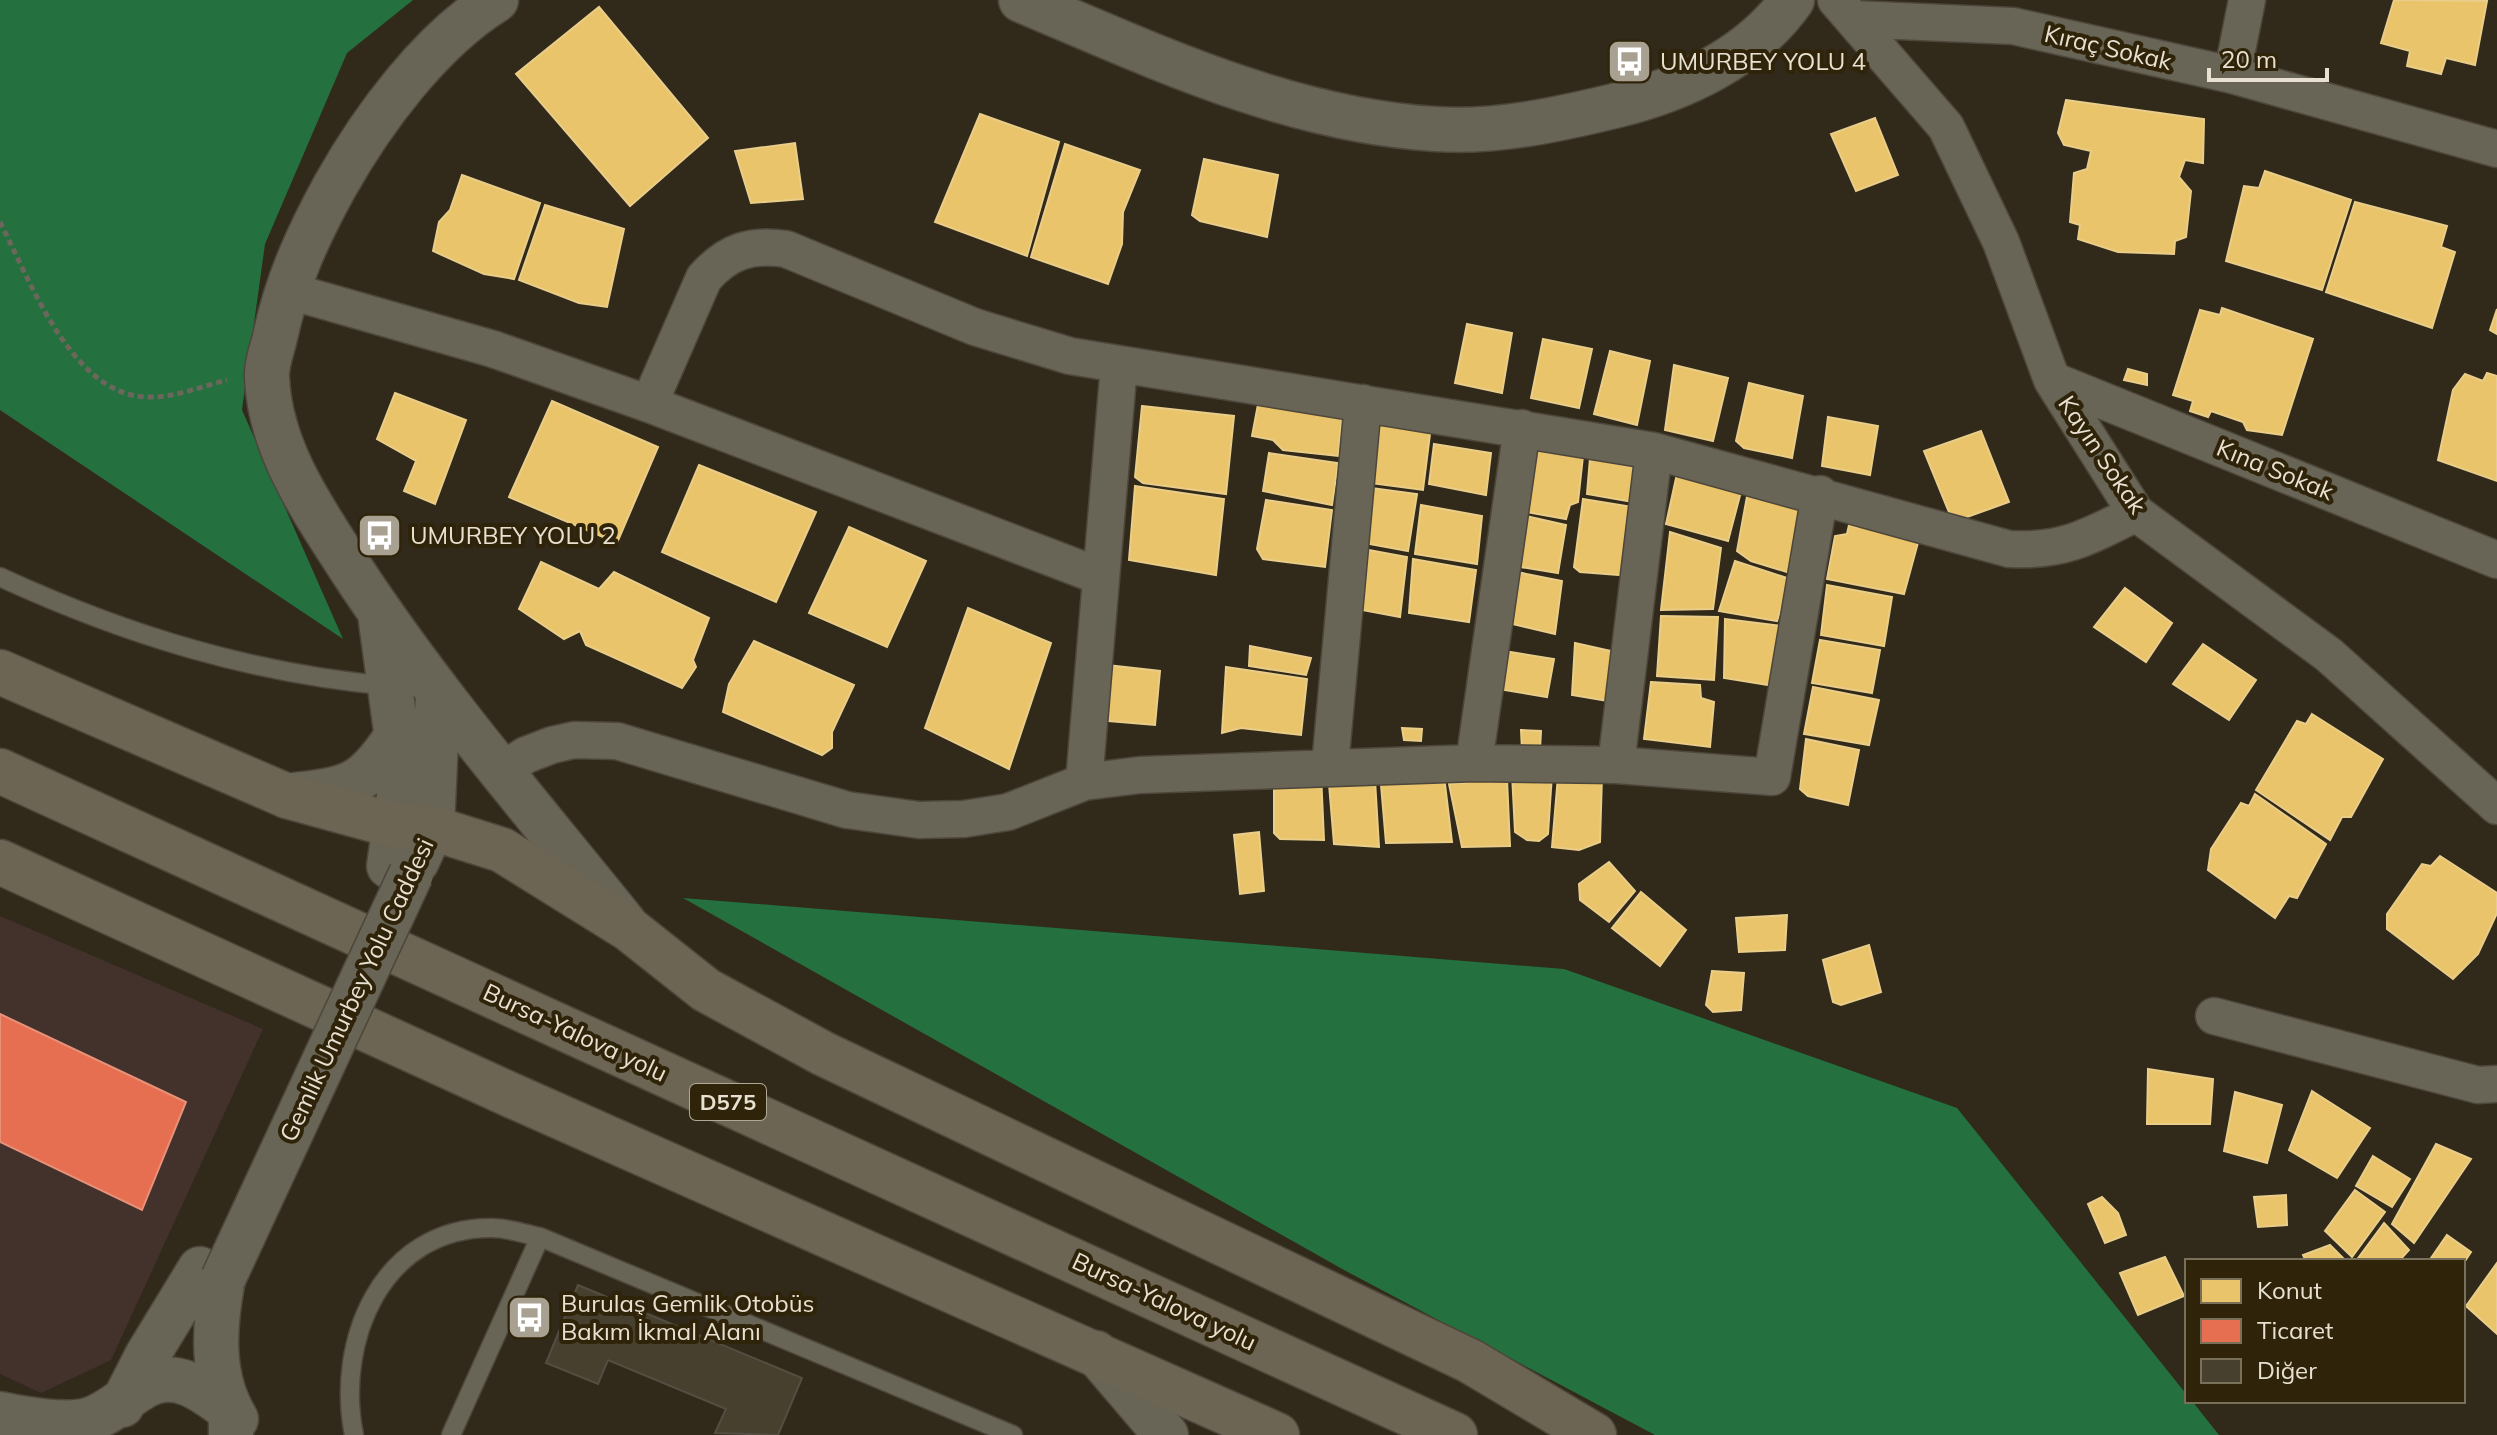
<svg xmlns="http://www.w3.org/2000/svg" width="2497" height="1435" viewBox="0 0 2497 1435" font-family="Mulish,sans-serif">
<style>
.commercial{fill:#43312b}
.forest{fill:#24703e}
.homes{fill:#e9c46a;stroke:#e9cd89;stroke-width:2}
.shops{fill:#e76f51;stroke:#e79178;stroke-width:2}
.building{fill:#47402f;stroke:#544e42;stroke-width:2}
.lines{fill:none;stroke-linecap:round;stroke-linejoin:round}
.service-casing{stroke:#4d463a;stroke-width:21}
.minor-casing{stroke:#4d463a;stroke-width:39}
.tertiary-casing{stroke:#4d463a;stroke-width:47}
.trunk-casing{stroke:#4d463a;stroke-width:47}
.path{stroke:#6b675c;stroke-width:5;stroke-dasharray:6 4;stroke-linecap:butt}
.service{stroke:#686456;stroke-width:18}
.minor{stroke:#686456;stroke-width:36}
.tertiary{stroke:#686456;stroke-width:44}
.trunk{stroke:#6c6554;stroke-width:44}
.tertiary-bridge-casing{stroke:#4d463a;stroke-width:47;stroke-linecap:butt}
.tertiary-bridge{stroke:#686456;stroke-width:44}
.labels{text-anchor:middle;stroke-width:8;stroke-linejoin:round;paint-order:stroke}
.shield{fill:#2f2409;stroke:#b0a896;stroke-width:2}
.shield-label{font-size:22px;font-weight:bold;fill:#e8e1d2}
.street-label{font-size:24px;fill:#e8e1d2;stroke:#2f2409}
.poi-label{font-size:24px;fill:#e8e1d2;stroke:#2f2409;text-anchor:start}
</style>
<rect width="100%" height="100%" fill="#312a1b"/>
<path class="commercial" d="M0 916 263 1029 111 1360 41 1393 0 1374Z"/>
<path class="forest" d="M0 0H413L347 53 265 244 242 410 343 639 0 410Z
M683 898 1564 969 1957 1108 2187 1395V1401H2192L2219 1435H1655L1344 1270Z"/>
<path class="homes" d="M2394 0 2487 1 2475 65 2446 58 2441 74 2407 66 2410 51 2381 43Z
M599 7 708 138 630 206 516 74Z
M2066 100 2204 119 2203 163 2185 160 2179 177 2191 191 2186 237 2175 241 2174 254 2118 252 2078 239 2080 225 2070 222 2074 173 2087 169 2091 151 2064 145 2058 133Z
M980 114 1059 142 1027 256 935 222Z
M1875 118 1898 175 1856 191 1831 134Z
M795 143 803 199 751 203 735 151Z
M1065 144 1140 170 1123 212 1122 244 1108 284 1031 257Z
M1204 159 1278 175 1267 237 1200 221 1192 215Z
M2265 171 2351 200 2322 290 2226 261 2244 186 2259 188Z
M462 175 540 203 514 279 484 274 433 251 439 222 450 210Z
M2355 202 2447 226 2441 247 2455 252 2432 328 2326 292Z
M545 205 624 229 607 307 579 303 519 280Z
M2222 308 2313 339 2282 435 2247 430 2243 422 2211 411 2208 417 2190 411 2193 401 2173 395 2200 310 2220 315Z
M2497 309V334L2490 330Z
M1467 324 1512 333 1502 393 1455 383Z
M1543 339 1592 349 1579 408 1531 398Z
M1610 351 1650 361 1637 425 1594 414Z
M1674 365 1728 378 1713 441 1665 430Z
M2128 369 2147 374V385L2124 380Z
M2487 373 2497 376V481L2438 460 2453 390 2465 374 2483 381Z
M1749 383 1803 396 1792 458 1744 448 1736 441Z
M395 393 466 420 435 504 404 491 416 461 377 439Z
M1260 394 1343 407 1338 456 1283 450 1273 440 1252 436Z
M552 401 658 447 617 543 509 497Z
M1142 406 1234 416 1226 494 1143 483 1135 477Z
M1378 416 1431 426 1423 490 1370 483Z
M1828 417 1878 426 1870 475 1822 466Z
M1981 431 2009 502 1953 522 1924 451Z
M1434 444 1491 453 1486 495 1429 484Z
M1530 446 1583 456 1578 502 1570 505 1566 519 1526 512Z
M1269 453 1338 463 1332 505 1263 491Z
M1590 458 1646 470 1639 503 1587 494Z
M699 465 816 512 776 602 662 552Z
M1678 469 1742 488 1728 541 1666 524Z
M1135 486 1224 499 1216 575 1129 560Z
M1364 487 1417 494 1408 551 1364 543Z
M1748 491 1805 506 1790 573 1751 561 1737 551Z
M1583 499 1639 508 1631 576 1580 572 1574 567Z
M1266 500 1332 510 1325 567 1263 559 1257 549Z
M1421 505 1482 516 1477 564 1415 554Z
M1517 514 1566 525 1558 573 1514 566Z
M1862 520 1919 539 1904 594 1827 579 1835 536 1847 534 1849 525 1858 528Z
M849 527 926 561 887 647 809 613Z
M1670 532 1721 548 1713 609 1661 610Z
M1358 548 1407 557 1400 617 1362 610Z
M1413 559 1476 570 1469 622 1409 613Z
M1735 561 1790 579 1777 621 1719 611Z
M541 562 599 589 614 572 709 618 693 660 696 667 682 688 586 645 580 631 564 639 519 609Z
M1507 570 1562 581 1555 634 1496 620Z
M1827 585 1892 597 1884 646 1821 635Z
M2125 588 2172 623 2146 662 2094 627Z
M968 608 1051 643 1009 769 925 728Z
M1661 616 1718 617 1714 680 1657 676Z
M1725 619 1790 627 1780 687 1724 678Z
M1820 640 1880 650 1872 693 1812 683Z
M754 641 854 685 832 732V748L822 755 723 712 729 684Z
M1575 643 1620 653 1614 702 1572 695Z
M2203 644 2256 680 2229 720 2173 684Z
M1250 646 1311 658 1306 675 1249 666Z
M1498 650 1554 659 1547 697 1498 689Z
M1107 665 1160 671 1155 725 1109 721Z
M1226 667 1307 679 1301 735 1241 728 1222 733Z
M1651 682 1700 685 1701 698 1714 702 1710 747 1644 739Z
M1813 687 1879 700 1869 745 1804 734Z
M2312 714 2383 759 2351 817H2342L2330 840 2256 790 2297 721 2306 724Z
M1402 728 1422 729 1421 741 1404 740Z
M1521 730 1541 731 1540 750H1522Z
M1806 739 1859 750 1848 805 1808 796 1800 789Z
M1380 773 1444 776 1452 842 1386 843Z
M1321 774 1324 840 1280 839 1274 833V776Z
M1512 774H1552L1548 834 1539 841 1527 840 1515 832Z
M1558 776H1602L1600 842 1579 850 1552 847Z
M1507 779 1510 846 1462 847 1449 784Z
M1375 780 1379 847 1334 844 1329 784Z
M2255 794 2326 844 2297 898 2289 896 2275 918 2208 870 2211 849 2241 803 2249 806Z
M1259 832 1264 891 1240 894 1234 835Z
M2440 856 2497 893V913L2478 954 2453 979 2387 929V914L2422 864 2431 866Z
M1609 862 1635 891 1609 922 1580 900 1579 884Z
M1641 892 1686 930 1660 966 1612 928Z
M1787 915 1785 950 1739 952 1736 918Z
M1869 945 1881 992 1841 1005 1833 1002 1823 960Z
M1712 971 1744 973 1741 1010 1713 1012 1706 1005Z
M2148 1069 2213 1079 2210 1124H2147Z
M2312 1091 2370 1128 2337 1178 2289 1150Z
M2235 1092 2282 1105 2267 1163 2224 1151Z
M2436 1144 2471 1159 2414 1243 2392 1224Z
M2373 1156 2410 1179 2392 1207 2356 1186Z
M2355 1190 2385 1212 2352 1257 2325 1231Z
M2286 1195 2287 1225 2258 1227 2254 1197Z
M2102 1197 2118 1213 2126 1235 2105 1243 2088 1204Z
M2384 1223 2409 1250 2399 1261H2356Z
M2447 1235 2471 1252 2463 1264V1261H2429Z
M2330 1245 2346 1261H2306L2303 1255Z
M2165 1257 2184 1296 2138 1315 2120 1273Z
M2497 1263V1334L2466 1306Z"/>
<path class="shops" d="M0 1014 186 1102 142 1210 0 1142Z"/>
<path class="building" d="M578 1285 802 1378 778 1435 715 1433 726 1409 608 1360 598 1384 546 1363Z"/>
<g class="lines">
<defs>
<path id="service" d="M0 577C126 635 253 674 391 686
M354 1435C335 1341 382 1227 492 1228 508 1228 525 1234 540 1237L1013 1435
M451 1435 540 1237"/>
<path id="minor" d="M1836 0 1946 127 2001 242 2052 380 2136 513 2329 655 2497 806
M1853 19 2013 26 2232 75 2497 149
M2232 75 2247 0
M286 290 493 349 649 404 1099 576
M2052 380 2497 560
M649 404 704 278C728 251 750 244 786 249L975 327 1070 356 1654 451 2009 549C2062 552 2089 537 2136 513
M1474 763 1522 428
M1616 765 1654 451
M1330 766 1363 403
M501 771 526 755 552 745 574 740 617 741 847 810 919 820 964 819 1008 812 1084 782 1140 775 1474 763 1616 765 1772 777 1820 494
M1084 782 1119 365
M2214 1016 2478 1085 2497 1084"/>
<path id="tertiary" d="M496 0C430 41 372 120 335 186 308 235 287 281 275 337 272 350 266 365 267 378 270 450 314 511 351 569 433 694 531 807 625 924
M1021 0C1154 56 1288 120 1435 129 1496 133 1556 120 1614 106 1681 90 1751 58 1792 0
M381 621 402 775 389 866
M287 796C348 788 361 790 396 737
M417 861 432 828 438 694
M223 1279C214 1326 210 1377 236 1419
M1096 1353 1166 1435
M122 1405 147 1356 200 1269
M0 1414C23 1419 69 1427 91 1419 112 1412 125 1397 143 1387 176 1367 206 1392 231 1411V1435"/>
<path id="trunk" d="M0 672 287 796 396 826 432 828 502 850 629 929 706 990 824 1054 1470 1361 1594 1435
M0 771 1455 1435
M0 862 513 1096 1277 1435"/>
</defs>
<use href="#service" class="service-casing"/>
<use href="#minor" class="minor-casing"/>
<use href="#tertiary" class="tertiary-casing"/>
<use href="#trunk" class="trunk-casing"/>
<path class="path" d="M0 222C30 280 72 397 149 397 173 398 203 386 227 380"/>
<use href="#service" class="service"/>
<use href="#minor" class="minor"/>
<use href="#tertiary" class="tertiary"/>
<use href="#trunk" class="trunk"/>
<defs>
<path id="tertiary-bridge" d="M223 1279 411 874"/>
</defs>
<use href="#tertiary-bridge" class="tertiary-bridge-casing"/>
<use href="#tertiary-bridge" class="tertiary-bridge"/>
</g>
<defs>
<symbol id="bus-square" viewBox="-11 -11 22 22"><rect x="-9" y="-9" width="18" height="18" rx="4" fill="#a8a192" stroke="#2f2409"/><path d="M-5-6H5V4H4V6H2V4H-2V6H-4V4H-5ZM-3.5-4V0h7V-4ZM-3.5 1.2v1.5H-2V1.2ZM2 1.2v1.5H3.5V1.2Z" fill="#fff"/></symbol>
</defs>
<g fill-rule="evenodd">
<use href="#bus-square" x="1604" y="36" width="51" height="51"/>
<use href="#bus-square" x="354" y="510" width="51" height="51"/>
<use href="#bus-square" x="504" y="1292" width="51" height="51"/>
</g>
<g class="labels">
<rect class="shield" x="690" y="1084" width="76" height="36" rx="6"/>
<g class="shield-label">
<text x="728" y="1110">D575</text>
</g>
<g class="street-label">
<text transform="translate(2108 48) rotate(13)" y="8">Kıraç Sokak</text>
<text transform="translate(2102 455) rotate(56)" y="8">Kayın Sokak</text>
<text transform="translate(2275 470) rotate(22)" y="8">Kına Sokak</text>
<text transform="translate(357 990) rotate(-65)" y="8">Gemlik Umurbey Yolu Caddesi</text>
<text transform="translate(575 1033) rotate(25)" y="8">Bursa-Yalova yolu</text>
<text transform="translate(1164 1302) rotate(25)" y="8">Bursa-Yalova yolu</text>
</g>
<g class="poi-label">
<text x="1660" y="70">UMURBEY YOLU 4</text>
<text x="410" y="544">UMURBEY YOLU 2</text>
<text x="561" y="1312">Burulaş Gemlik Otobüs<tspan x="561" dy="28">Bakım İkmal Alanı</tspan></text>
</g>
</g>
<rect x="2185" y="1259" width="280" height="144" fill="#2f2409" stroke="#797059" stroke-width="2"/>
<rect x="2201" y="1279" width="40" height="24" fill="#e9c46a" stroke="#797059" stroke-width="2"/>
<text x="2257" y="1299" font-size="24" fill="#e8e1d2">Konut</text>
<rect x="2201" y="1319" width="40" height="24" fill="#e76f51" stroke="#797059" stroke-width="2"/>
<text x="2257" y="1339" font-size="24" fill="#e8e1d2">Ticaret</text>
<rect x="2201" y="1359" width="40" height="24" fill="#47402f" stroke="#797059" stroke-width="2"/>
<text x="2257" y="1379" font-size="24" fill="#e8e1d2">Diğer</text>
<path d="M2209 68v12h118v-12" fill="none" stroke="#e8e1d2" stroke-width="4"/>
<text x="2221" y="68" font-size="24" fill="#e8e1d2" stroke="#2f2409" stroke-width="6" paint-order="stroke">20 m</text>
</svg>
